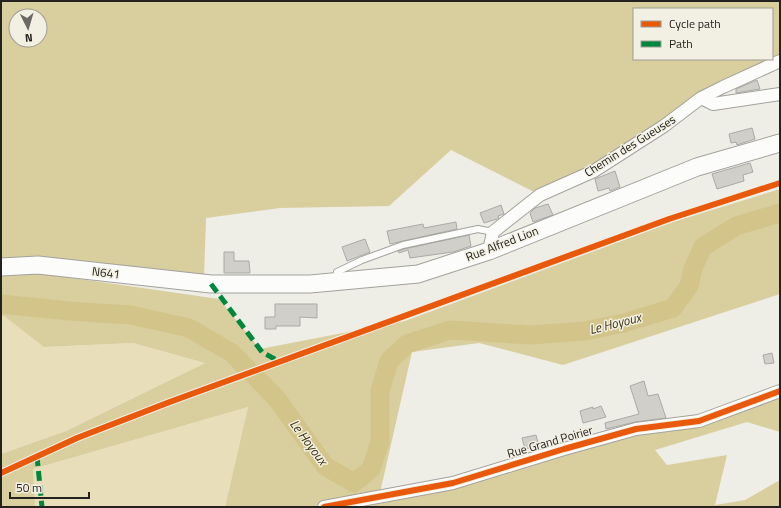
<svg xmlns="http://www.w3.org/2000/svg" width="781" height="508" viewBox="0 0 781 508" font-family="'Titillium Web',sans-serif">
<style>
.green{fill:#e8dfba}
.forest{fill:#d9ce9e;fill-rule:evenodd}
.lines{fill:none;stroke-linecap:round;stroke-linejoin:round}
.river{stroke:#d3c58a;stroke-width:19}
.building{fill:#d0cfc9;stroke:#abaaa5}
.lane-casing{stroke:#a3a29d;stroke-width:8}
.street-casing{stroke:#a3a29d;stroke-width:14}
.secondary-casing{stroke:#a3a29d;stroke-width:19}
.lane{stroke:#fcfcfb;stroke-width:6}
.street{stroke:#fcfcfb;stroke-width:12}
.secondary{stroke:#fcfcfb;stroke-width:17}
.quiet{stroke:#00873e;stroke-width:5;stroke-dasharray:10 5;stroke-linecap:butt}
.cycleway-casing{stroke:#f2efe3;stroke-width:8}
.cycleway{stroke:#e8590c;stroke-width:6}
.labels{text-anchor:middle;stroke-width:3;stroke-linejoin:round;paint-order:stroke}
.street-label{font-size:12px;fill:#23221e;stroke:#f2efe3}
.water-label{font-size:13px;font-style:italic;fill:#3b320e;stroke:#f2efe3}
</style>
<rect width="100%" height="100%" fill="#eeede6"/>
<path class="green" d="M1 316H4L45 347 133 343 205 363 66 431 1 454Z
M248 407 225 507H35L33 469Z"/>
<path class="forest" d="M1 1H780V61L540 195 451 150 389 206 280 208 206 218 204 277 1 261ZM634 9H772V59H634ZM16 16H40V40H16Z
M780 189V294L563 365 479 343 412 352 379 497 664 426 780 391V432L747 422 655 450 667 465 727 455 715 505 745 500 780 480V507H225L248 407 33 469 35 507H1V454L66 431 205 363 133 343 44 347 4 316H1V275L38 273 219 299 260 349 405 321 673 222Z"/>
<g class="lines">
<path class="river" d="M1 304 69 311 131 315 189 328 232 353 277 399 325 466 354 483 371 469 380 442V391L389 361 407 344 450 330 530 335 585 331 624 323 673 308 689 286 693 268 703 247 736 226 780 213"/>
</g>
<path class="building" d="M757 80 760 89 736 93V89Z
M752 128 755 139 737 145 736 142 731 143 729 134Z
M750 163 753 172 743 175 744 181 717 189 712 174Z
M615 171 620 187 610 191 609 188 598 191 595 179Z
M548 204 553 215 533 222 530 213 535 208Z
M501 205 504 214 498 216 499 218 497 219 484 223 480 213Z
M456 222 457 229 390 244 387 231 423 224 424 228Z
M469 235 471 246 453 252 410 258 408 250 399 253 398 251 404 249Z
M365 239 370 252 347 261 342 247Z
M224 252H234V261H249L250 273H224Z
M275 304H317V318L300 317V326H276V329H265V317H275Z
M772 353 774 363 765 364 763 355Z
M644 381 648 396 658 394 666 418 635 422 606 429 605 423 639 414 630 386Z
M601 406 606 417 583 423 580 411 593 407V409Z
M536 435 539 446 525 449 522 438Z"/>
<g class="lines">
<defs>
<path id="lane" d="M335 281 337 272 362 260 403 245 478 229 493 232"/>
<path id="street" d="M701 98 713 104 780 94
M489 251 493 232 540 195 594 171 664 126 701 98 723 87 780 61
M324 507 453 483 564 449 636 429 699 421 780 391"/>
<path id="secondary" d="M1 267 38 265 211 284H310L418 274 489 251 697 167 780 143"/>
</defs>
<use href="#lane" class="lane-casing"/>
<use href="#street" class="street-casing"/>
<use href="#secondary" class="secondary-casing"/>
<use href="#lane" class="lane"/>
<use href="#street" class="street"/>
<use href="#secondary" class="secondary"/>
<path class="quiet" d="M211 284 262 352 280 362
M37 456 42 507"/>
<defs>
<path id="cycleway" d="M1 473 77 438 167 403 669 219 780 183
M324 507 453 483 564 449 636 429 699 421 780 391"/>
</defs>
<use href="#cycleway" class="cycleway-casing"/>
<use href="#cycleway" class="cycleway"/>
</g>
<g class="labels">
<g class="street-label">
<text transform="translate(630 146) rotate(-32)" y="4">Chemin des Gueuses</text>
<text transform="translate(502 244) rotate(-21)" y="4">Rue Alfred Lion</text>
<text transform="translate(106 273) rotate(7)" y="4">N641</text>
<text transform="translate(550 442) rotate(-16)" y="4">Rue Grand Poirier</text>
</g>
<g class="water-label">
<text transform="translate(615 323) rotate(-14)" y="5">Le Hoyoux</text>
<text transform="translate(309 442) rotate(53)" y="5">Le Hoyoux</text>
</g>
</g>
<rect width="781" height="508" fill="none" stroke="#23221e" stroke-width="4"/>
<rect x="633" y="8" width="140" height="52" fill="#f2efe3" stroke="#9f9d94"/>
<rect x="641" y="21" width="20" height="6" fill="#e8590c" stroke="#9f9d94"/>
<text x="669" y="28" font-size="12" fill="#23221e">Cycle path</text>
<rect x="641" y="41" width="20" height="6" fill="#00873e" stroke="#9f9d94"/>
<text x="669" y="48" font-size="12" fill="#23221e">Path</text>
<g transform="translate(28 28) rotate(175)"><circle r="19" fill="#f2efe3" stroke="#9f9d94"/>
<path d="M0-3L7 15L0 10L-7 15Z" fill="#6a6964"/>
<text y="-6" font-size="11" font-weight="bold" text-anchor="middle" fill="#23221e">N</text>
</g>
<path d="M10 492v6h79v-6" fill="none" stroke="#23221e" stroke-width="2"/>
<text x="16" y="492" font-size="12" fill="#23221e" stroke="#f2efe3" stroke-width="3" paint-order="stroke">50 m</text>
</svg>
